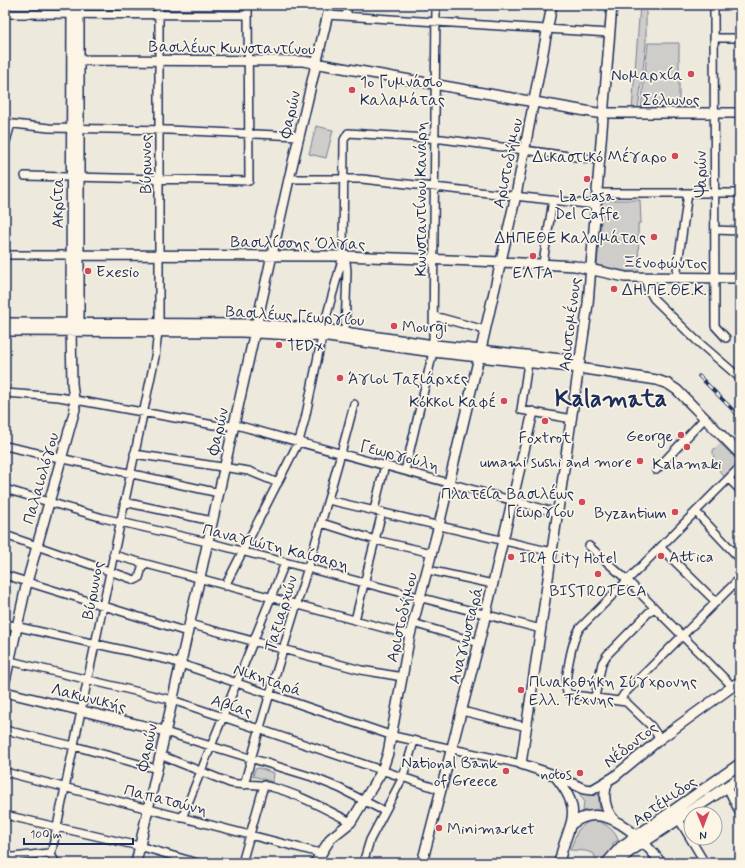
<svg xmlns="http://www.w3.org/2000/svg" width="745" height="868" viewBox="0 0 745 868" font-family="Mynerve,sans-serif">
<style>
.green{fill:#cfcdca;stroke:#757e94}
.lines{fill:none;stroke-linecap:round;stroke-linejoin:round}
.street-casing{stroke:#1b2f5e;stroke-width:10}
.secondary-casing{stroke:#1b2f5e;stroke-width:12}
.primary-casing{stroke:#1b2f5e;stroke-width:13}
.street{stroke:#fcf5e5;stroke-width:7}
.secondary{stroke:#fcf5e5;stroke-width:9}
.primary{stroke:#fcf5e5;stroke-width:10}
.rail-casing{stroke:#1b2f5e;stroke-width:3.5}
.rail{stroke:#fcf5e5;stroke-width:2;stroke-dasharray:6;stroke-linecap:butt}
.poi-dot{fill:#d1495b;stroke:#fcf5e5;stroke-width:1.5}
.labels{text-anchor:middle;stroke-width:3.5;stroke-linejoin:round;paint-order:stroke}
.street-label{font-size:16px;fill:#1b2f5e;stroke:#fcf5e5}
.poi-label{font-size:16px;fill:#1b2f5e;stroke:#fcf5e5;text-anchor:end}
.town-label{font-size:24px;font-weight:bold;fill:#1b2f5e;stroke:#fcf5e5}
</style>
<rect width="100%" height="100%" fill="#eee9dd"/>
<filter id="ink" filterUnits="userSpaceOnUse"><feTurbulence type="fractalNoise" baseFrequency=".025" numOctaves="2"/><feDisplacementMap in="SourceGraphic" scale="8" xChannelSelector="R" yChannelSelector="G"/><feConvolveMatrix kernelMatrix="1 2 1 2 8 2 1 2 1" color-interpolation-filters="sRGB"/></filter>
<g filter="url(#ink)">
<path class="green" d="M640 5H646V44L638 110H632Z
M648 43H679V110H641Z
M316 126 333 130 326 158 309 154Z
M603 200H640L641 223H638L639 274 597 265Z
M720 443 740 463V493C727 479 713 470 713 450Z
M259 768 274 773 273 782 253 776 255 769Z
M579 793 598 794 600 810 583 811 584 801Z
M590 820C601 820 615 829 618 840L612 844 614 846 600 863H597L594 854 586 851 570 850 578 830Z"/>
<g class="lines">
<defs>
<path id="street" d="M347 5V16
M714 5 715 326 726 338
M5 14 248 15
M327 15 609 33
M715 38H740
M5 123 49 128 169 130 299 136
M5 145 11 124
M25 176 249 181 248 5
M289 179H362L596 205
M597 193H740
M715 230 740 231
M5 255H72
M343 256 346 262 347 271 345 332
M543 263 553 200
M645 278 648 289 654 299 696 340 740 378
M676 278 688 193
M434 316 485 330
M159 324V5
M323 329 343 256 344 140 348 133 442 139 599 160
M433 344 436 5
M528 363 521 410 572 419
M5 393 59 397 214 425 240 426 558 513
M5 446 219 493
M134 454 249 471 278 483
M656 470 704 419
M405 471 433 352
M729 479 740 490
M5 489 103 518 207 542 541 629
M328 500 552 552
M124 502 212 521
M374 510 385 465
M696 512 740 559
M322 523 375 540 432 553
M5 535 135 580 139 578 143 564
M589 546 628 581 733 687
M661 548 716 602
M113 555 410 635
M428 570 493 584
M5 575 187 632
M225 586 299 441 305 419 322 337
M355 620 382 512
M413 623 479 643
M5 624 169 660 393 736 521 764
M189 624 361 670 403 677
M10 661 172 700 441 790
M595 697 602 663 607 655 654 607
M620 700 624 694 740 578
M462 711 527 727
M5 730 74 746 157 769
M165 732 312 777 339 788 384 811
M660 739 651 726 626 702 574 695 567 693C564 680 572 639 580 628L740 467
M160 755 230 783C244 786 257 783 271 787 299 794 325 809 351 822
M5 772 320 853
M244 785C278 657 322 532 354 404
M727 787 740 814
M5 815 139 846 198 863
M182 818 285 563
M679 820 705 863
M51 855 155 357 158 332
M51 855 56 863
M5 858 48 853 51 855
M242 863 264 785
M363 863 370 840 403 777 414 741
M476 863V862"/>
<path id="secondary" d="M79 5V328
M612 5 588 304 521 764 554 775 584 789 592 790 614 777 660 739 740 681
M72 60 303 61 597 113H740
M72 255 343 256 501 262 575 266 625 277 740 278
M5 323 256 324 323 329 427 344 580 361
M5 331 242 332 328 337 433 352 579 368 657 380 668 384 677 390 740 454
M481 349 516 195 552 5
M5 681 27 582 75 409 72 383 71 331 72 5
M5 692 165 731
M555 776C587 815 567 822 559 863
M608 781C602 796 604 809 615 821
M572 824C577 820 583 817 589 816 616 811 647 844 661 863
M136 863 289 179 330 5
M315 863 331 838 351 822 382 771 388 753 410 635 439 525 479 357
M422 863 479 643 533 412"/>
<path id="primary" d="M607 863 621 847 740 764
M616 863 630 851 740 778"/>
</defs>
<use href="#street" class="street-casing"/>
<use href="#secondary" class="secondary-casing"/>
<use href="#primary" class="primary-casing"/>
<use href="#street" class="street"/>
<use href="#secondary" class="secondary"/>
<use href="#primary" class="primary"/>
<defs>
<path id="rail" d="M699 376 740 417"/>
</defs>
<use href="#rail" class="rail-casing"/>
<use href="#rail" class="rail"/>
</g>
</g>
<g class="poi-dot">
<circle cx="691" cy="74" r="4"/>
<circle cx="352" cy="90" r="4"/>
<circle cx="675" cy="156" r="4"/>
<circle cx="587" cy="179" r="4"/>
<circle cx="654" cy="237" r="4"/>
<circle cx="533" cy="256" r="4"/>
<circle cx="88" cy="271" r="4"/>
<circle cx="614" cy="289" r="4"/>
<circle cx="394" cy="326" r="4"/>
<circle cx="279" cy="345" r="4"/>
<circle cx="340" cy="378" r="4"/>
<circle cx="504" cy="401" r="4"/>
<circle cx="545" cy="421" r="4"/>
<circle cx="681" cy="435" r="4"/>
<circle cx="687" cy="447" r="4"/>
<circle cx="640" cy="461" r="4"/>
<circle cx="582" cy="502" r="4"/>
<circle cx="675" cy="512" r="4"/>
<circle cx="661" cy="556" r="4"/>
<circle cx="511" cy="557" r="4"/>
<circle cx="598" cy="574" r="4"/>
<circle cx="521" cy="690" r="4"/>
<circle cx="506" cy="771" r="4"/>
<circle cx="580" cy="773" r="4"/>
<circle cx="439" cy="828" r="4"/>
</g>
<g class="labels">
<g class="street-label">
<text transform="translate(232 47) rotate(1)" y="6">Βασιλέως Κωνσταντίνου</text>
<text x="671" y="105">Σόλωνος</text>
<text transform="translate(289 114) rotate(-77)" y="6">Φαρών</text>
<text transform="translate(507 163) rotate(-78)" y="6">Αριστοδήμου</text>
<text transform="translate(145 164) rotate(-90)" y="6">Βύρωνος</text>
<text transform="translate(700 174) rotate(-90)" y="6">Ψαρών</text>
<text transform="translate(420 199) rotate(-90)" y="6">Κωνσταντίνου Κανάρη</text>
<text transform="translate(57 203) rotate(-90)" y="6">Ακρίτα</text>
<text transform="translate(298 242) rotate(1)" y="6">Βασιλίσσης Όλγας</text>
<text transform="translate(665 262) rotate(1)" y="6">Ξενοφώντος</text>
<text transform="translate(295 315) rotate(4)" y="6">Βασιλέως Γεωργίου</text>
<text transform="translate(569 324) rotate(-83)" y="6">Αριστομένους</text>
<text transform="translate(217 431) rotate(-77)" y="6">Φαρών</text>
<text transform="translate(400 455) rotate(15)" y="6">Γεωργούλη</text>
<text transform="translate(40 478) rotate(-74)" y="6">Παλαιολόγου</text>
<text transform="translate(276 546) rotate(14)" y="6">Παναγιώτη Καίσαρη</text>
<text transform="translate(92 590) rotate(-79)" y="6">Βύρωνος</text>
<text transform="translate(280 613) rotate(-73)" y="6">Ταξιαρχών</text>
<text transform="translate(401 617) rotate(-77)" y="6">Αριστοδήμου</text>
<text transform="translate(465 635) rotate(-76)" y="6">Αναγνωσταρά</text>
<text transform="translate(268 679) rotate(19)" y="6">Νικηταρά</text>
<text transform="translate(89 697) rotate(14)" y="6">Λακωνικής</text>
<text transform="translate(232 705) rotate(18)" y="6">Αβίας</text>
<text transform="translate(630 744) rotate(-38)" y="6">Νέδοντος</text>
<text transform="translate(146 747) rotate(-77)" y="6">Φαρών</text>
<text transform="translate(166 799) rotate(14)" y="6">Παπατσώνη</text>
<text transform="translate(664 800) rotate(-35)" y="6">Αρτέμιδος</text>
</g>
<g class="poi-label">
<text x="683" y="80">Νομαρχία</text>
<text x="360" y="87" text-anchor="start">1ο Γυμνάσιο<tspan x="360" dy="18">Καλαμάτας</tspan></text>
<text x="667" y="162">Δικαστικό Μέγαρο</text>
<text x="587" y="201" text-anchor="middle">La Casa<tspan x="587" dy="18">Del Caffe</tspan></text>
<text x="646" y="243">ΔΗΠΕΘΕ Καλαμάτας</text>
<text x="96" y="277" text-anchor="start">Exesio</text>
<text x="533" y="278" text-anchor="middle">ΕΛΤΑ</text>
<text x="622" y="295" text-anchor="start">ΔΗ.ΠΕ.ΘΕ.Κ.</text>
<text x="402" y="332" text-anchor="start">Mourgi</text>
<text x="287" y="351" text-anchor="start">TEDx</text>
<text x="348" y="384" text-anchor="start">Άγιοι Ταξιάρχες</text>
<text x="496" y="407">Κόκκοι Καφέ</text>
<text x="673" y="441">George</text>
<text x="545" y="443" text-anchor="middle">Foxtrot</text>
<text x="632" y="467">umami sushi and more</text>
<text x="687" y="469" text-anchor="middle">Kalamaki</text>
<text x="574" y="499">Πλατεία Βασιλέως<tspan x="574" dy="18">Γεωργίου</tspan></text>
<text x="667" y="518">Byzantium</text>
<text x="669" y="562" text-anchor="start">Attica</text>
<text x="519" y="563" text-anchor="start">IRA City Hotel</text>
<text x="598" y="596" text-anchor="middle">BISTROTECA</text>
<text x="529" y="687" text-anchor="start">Πινακοθήκη Σύγχρονης<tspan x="529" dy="18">Ελλ. Τέχνης</tspan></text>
<text x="498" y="768">National Bank<tspan x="498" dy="18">of Greece</tspan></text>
<text x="572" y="779">notos</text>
<text x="447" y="834" text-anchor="start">Minimarket</text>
</g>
<g class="town-label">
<text x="611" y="406">Kalamata</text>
</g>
</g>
<rect width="745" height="868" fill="none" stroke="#fcf5e5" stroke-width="20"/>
<rect x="10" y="10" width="725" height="848" fill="none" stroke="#1b2f5e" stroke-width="1.5" filter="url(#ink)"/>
<g transform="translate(703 826) rotate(179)"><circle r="19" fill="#fcf5e5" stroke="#a2a6af"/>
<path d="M0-3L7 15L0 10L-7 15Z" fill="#d1495b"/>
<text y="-6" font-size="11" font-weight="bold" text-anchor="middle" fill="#1b2f5e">N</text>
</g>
<path d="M24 838v6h109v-6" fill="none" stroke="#1b2f5e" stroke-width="2"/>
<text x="30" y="838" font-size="12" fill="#1b2f5e" stroke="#fcf5e5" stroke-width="3" paint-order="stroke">100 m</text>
</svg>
